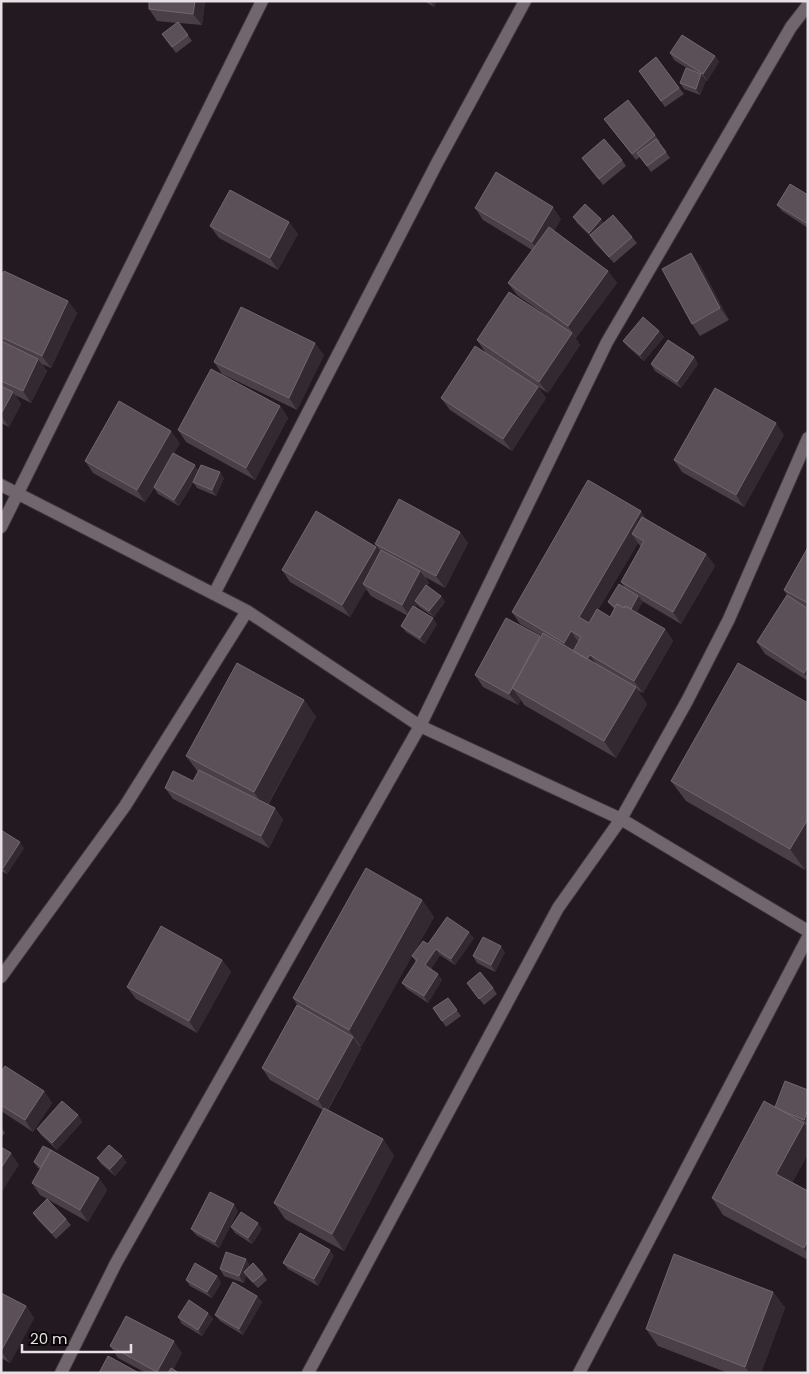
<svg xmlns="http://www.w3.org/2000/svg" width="809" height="1374" viewBox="0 0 809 1374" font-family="Poppins,sans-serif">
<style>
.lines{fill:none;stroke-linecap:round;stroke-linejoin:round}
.street-casing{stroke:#3c3539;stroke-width:14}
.street{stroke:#72666e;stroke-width:12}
.wall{fill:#4a3f46;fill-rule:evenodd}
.shaded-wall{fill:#332930}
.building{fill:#5b5057;stroke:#71676d}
</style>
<rect width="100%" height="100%" fill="#231920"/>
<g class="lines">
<defs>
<path id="street" d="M1 485 247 611 420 726 621 819 808 931
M1 527 262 1
M214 594 437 163 525 1
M1 977 125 806 247 611
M61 1373 116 1263 420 726 607 342 791 27 808 5
M308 1373 558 908 621 819 687 701 729 619 808 438
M579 1373 808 937"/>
</defs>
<use href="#street" class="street-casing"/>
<use href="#street" class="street"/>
</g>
<path class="wall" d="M149 1H205L202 25 179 23 192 41 176 53 162 34 177 23 157 21 149 9Z
M424 1H437L434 7Z
M670 53 715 56 719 62 707 81 705 79 706 80 700 95 684 89 680 83 690 70 674 60Z
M656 57 684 94 665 107 639 71Z
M604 119 655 135 660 142H659L670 158 651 172 640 157 636 160Z
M582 158 622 160 626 166 603 185Z
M808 195V228L782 211 777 205Z
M475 208 561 219 554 231 608 271 617 283 576 338 574 336 580 345 548 393 538 387 546 398 512 451 450 410 441 398 485 352 477 340 545 315 517 295 508 283 532 250 483 220Z
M573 217 601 219 604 223 632 237 637 243 614 263 594 242 590 236 577 223Z
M289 222 298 234 278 270 219 238 210 226Z
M700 265 729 320 700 336 692 324Z
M1 277 68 301 77 313 51 368 42 364 47 371 31 403 15 395 21 404 9 427 1 423Z
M659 331 664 337 644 361 628 347 623 341Z
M324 355 297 410 222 374 214 362Z
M694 357 698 364 681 388 655 371 651 364Z
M280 406 288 418 255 480 186 442 178 430Z
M784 435 744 507 682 472 674 460Z
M180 443 174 453 198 470 224 478 216 496 197 488 193 482 194 481 179 506 158 494 154 488 145 502 93 473 85 461Z
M646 519 706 554 715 566 681 624 642 601 637 612 665 629 673 641 643 693 637 690 647 704 616 758 524 705 521 700 518 705 483 687 475 675 540 636 541 637 542 636 520 624 512 612ZM638 543 641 547 621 582 625 588 608 602 614 609 610 617 598 610Z
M460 532 468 543 445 588 425 577 429 583 427 586 441 596 445 602 434 617 419 607 417 604 416 607 437 624 425 644 406 632 401 626 408 616 371 596 366 589 350 617 290 582 282 570 376 547 380 552V551L375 544Z
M808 547V681L765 654 757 642 787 595 784 590Z
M304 700 316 717 268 805 275 808 283 820 269 848 173 799 165 788 193 781 198 772 186 756Z
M808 703V865L805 870 686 801 671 781Z
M1 830 24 848 7 874 1 871Z
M422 900 434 917 412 956 428 944 474 938 455 965 440 955 431 969 442 980 428 1003 407 989 402 983 416 962 412 956 361 1047 359 1046 361 1049 328 1110 383 1139 394 1156 344 1251 285 1219 274 1203 323 1110 270 1080 262 1068 298 1006 293 998Z
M505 952 495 972 477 963 473 956Z
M222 960 231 972 197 1033 136 999 127 987Z
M467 983 493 988 497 994 484 1005Z
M448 998 461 1016 446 1027 433 1008Z
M1 1072 44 1091 52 1103 33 1132 1 1111Z
M808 1090V1126L805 1125 808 1128V1154L792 1182 808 1191V1260L723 1215 712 1198 775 1107Z
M78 1115 82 1122 57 1150 41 1135 37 1129Z
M1 1127 5 1133 1 1137Z
M51 1150 99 1178 107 1190 88 1222 40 1195 32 1183 40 1169 38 1168 34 1162Z
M97 1158 127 1162 115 1176 101 1164Z
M238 1211 219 1248 196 1235 191 1229Z
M33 1213 66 1219 71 1225 56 1239 37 1219Z
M231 1227 262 1229 252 1244 235 1233Z
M334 1256 318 1286 288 1269 283 1263Z
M250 1265V1266L263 1274 267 1280 258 1288 246 1276 244 1283 224 1276 220 1269Z
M217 1276 221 1283 212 1298 190 1286 186 1280Z
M773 1292 785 1308 761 1373H728L658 1346 646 1329Z
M1 1293 26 1306 34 1318 10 1363 1 1358Z
M257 1296 262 1302 243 1335 220 1321 215 1315Z
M208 1313 213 1319 202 1336 182 1324 178 1317Z
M110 1346 182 1353 173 1369 179 1373H146L118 1358Z"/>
<path class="shaded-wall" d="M195 1H205L202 25 193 14Z
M430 1H437L434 7Z
M715 56 719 62 707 81 703 74Z
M701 74 706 80 700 95 696 89Z
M553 207 561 219 540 254 532 242Z
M601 219 606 226 593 239 589 233Z
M289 222 298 234 278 270 270 258Z
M691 253 700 265 729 320 720 308Z
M608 271 617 283 576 338 568 326Z
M68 301 77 313 51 368 42 356Z
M659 331 664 337 644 361 640 355Z
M572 333 580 345 548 393 539 382Z
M315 343 324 355 297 410 289 398Z
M694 357 698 364 681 388 677 382Z
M38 359 47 371 31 403 23 391Z
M538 387 546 398 512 451 503 439Z
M13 392 21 404 9 427 1 416V414Z
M280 406 288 418 255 480 246 468Z
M776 423 784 435 744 507 736 495Z
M171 431 180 443 145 502 137 490Z
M195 465 199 471 179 506 174 500Z
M220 472 224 478 216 496 212 490Z
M641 511 649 523 632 534 638 543 587 629 579 617Z
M460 532 468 543 445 588 436 576Z
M376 547 385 558 363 584 366 589 350 617 342 605Z
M706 554 715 566 681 624 673 612Z
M420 571 429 583 418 603 415 601 417 604 410 617 402 605Z
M441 596 445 602 434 617 429 611Z
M638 596 643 602 632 620 628 614Z
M433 618 437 624 425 644 420 638Z
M665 629 673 641 643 693 634 681Z
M571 631 579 643 572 655 564 643Z
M540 636 548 648 512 688Z
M590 655 598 666 586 661Z
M808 667V678L804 673Z
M636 687 647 704 616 758 604 741Z
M512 688 521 700 518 705 509 694Z
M304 700 316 717 265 809 254 792Z
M275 808 283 820 269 848 261 836Z
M808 819V865L805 870 790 849Z
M20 842 24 848 7 874 3 868Z
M422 900 434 917 361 1047 349 1030Z
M469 932 474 938 455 965 451 959Z
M501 946 505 952 495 972 491 965Z
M436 949 440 955 429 972 425 965Z
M222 960 231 972 197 1033 189 1021Z
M438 974 442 980 428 1003 424 996Z
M353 1037 361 1049 326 1112 318 1100Z
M44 1091 52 1103 33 1132 25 1120Z
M808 1109V1125L804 1120Z
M78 1115 82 1122 57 1150 52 1143Z
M804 1123 808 1128V1154L788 1191 776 1174Z
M383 1139 394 1156 344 1251 332 1234Z
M11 1153 19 1165 1 1193V1168Z
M122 1156 127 1162 115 1176 110 1169Z
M99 1178 107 1190 88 1222 80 1210Z
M234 1204 238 1211 219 1248 215 1242Z
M258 1223 262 1229 252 1244 248 1238Z
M808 1240V1254L804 1248Z
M330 1250 334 1256 318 1286 314 1279Z
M246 1259 250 1265 247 1275 244 1272 246 1276 244 1283 239 1276Z
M217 1276 221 1283 212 1298 207 1292Z
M773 1292 785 1308 761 1373H750L745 1367Z
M257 1296 262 1302 243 1335 239 1329Z
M26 1306 34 1318 10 1363 1 1351Z
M208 1313 213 1319 202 1336 198 1330Z
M174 1341 182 1353 172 1373H158L157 1372Z"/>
<path class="building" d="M149 1H195L193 14 149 9Z
M178 22 188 35 172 47 162 34Z
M682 35 715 56 703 74 670 53Z
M656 57 679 88 661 101 639 71Z
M686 68 701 74 696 89 680 83Z
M628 100 655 135 632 154 604 119Z
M604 139 622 160 599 179 582 158Z
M656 139 666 152 647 166 637 153Z
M496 172 553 207 532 242 475 208Z
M790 184 808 195V224L777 205Z
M230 190 289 222 270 258 210 226Z
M585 204 601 219 589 233 573 217Z
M613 215 632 237 609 257 590 235Z
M549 227 608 271 568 326 508 283Z
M691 253 720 308 692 324 662 269Z
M4 271 68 301 42 356 1 337V277Z
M509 292 572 333 539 382 477 340Z
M241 307 315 343 289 398 214 362Z
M643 317 659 331 640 355 623 341Z
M668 340 694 357 677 382 651 364Z
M1 341 38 359 23 391 1 381Z
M475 346 538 387 503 439 441 398Z
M211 369 280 406 246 468 178 430Z
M1 386 13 392 1 414Z
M715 388 776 423 736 495 674 460Z
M119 401 171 431 137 490 85 461Z
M173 453 195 465 174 500 154 487Z
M201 465 220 472 212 490 193 482Z
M588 480 641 511 579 617 589 623 597 609 610 617 617 604 624 608 625 606 665 629 634 681 590 655 587 659 573 651 581 637 571 631 564 643 512 612Z
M399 499 460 532 436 576 375 544Z
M316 511 376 547 342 605 282 570Z
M642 517 706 554 673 612 621 582 644 541 632 534Z
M808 547V603L784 590Z
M381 550 420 571 402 605 363 584Z
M619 584 638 596 631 609 625 606 624 608 617 604 615 607 608 602Z
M426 585 441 596 429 611 415 601Z
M787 595 808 609V667L804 673 757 642Z
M413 606 433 618 420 638 401 626Z
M506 618 540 636 509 694 475 675Z
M543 633 636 687 604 741 512 688Z
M237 663 304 700 254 792 186 756Z
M738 663 808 703V819L790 849 671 781Z
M199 770 275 808 261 836 165 788 173 771 193 781Z
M1 830 20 842 3 868 1 867Z
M366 868 422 900 349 1030 293 998Z
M447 917 469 932 451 959 436 949 425 965 438 974 424 996 402 983 417 960 412 956 423 941 428 944Z
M161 926 222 960 189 1021 127 987Z
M483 937 501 946 491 965 473 956Z
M480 972 493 988 479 999 467 983Z
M448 998 457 1010 442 1021 433 1008Z
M297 1005 353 1037 318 1100 262 1068Z
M5 1066 44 1091 25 1120 1 1105V1072Z
M785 1081 808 1090V1109L804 1120 785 1112 775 1107Z
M62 1101 78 1115 52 1143 37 1129Z
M764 1101 804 1123 776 1174 808 1191V1240L804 1248 712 1198Z
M324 1108 383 1139 332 1234 274 1203Z
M109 1145 122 1156 110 1169 97 1158Z
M43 1146 51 1150 41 1167 34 1162Z
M1 1147 11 1153 1 1168Z
M51 1150 99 1178 80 1210 32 1183Z
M210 1192 234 1204 215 1242 191 1229Z
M47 1199 66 1219 52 1233 33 1213Z
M241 1212 258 1223 248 1238 231 1227Z
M300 1233 330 1250 314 1279 283 1263Z
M226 1252 246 1259 239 1276 220 1269Z
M674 1254 773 1292 745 1367 646 1329Z
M195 1263 217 1276 207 1292 186 1280Z
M253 1263 263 1274 253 1282 244 1272Z
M233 1282 257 1296 239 1329 215 1315Z
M1 1293 26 1306 1 1351Z
M189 1300 208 1313 198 1330 178 1317Z
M126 1316 174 1341 157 1372 110 1346Z
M108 1356 139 1373H99Z
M171 1368 179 1373H168Z"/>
<rect width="809" height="1374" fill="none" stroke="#e7e0e4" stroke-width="5"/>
<path d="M22 1344v8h109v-8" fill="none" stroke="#e7e0e4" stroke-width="2.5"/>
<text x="30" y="1344" font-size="15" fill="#e7e0e4" stroke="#0a0608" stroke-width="4" paint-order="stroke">20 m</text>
</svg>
